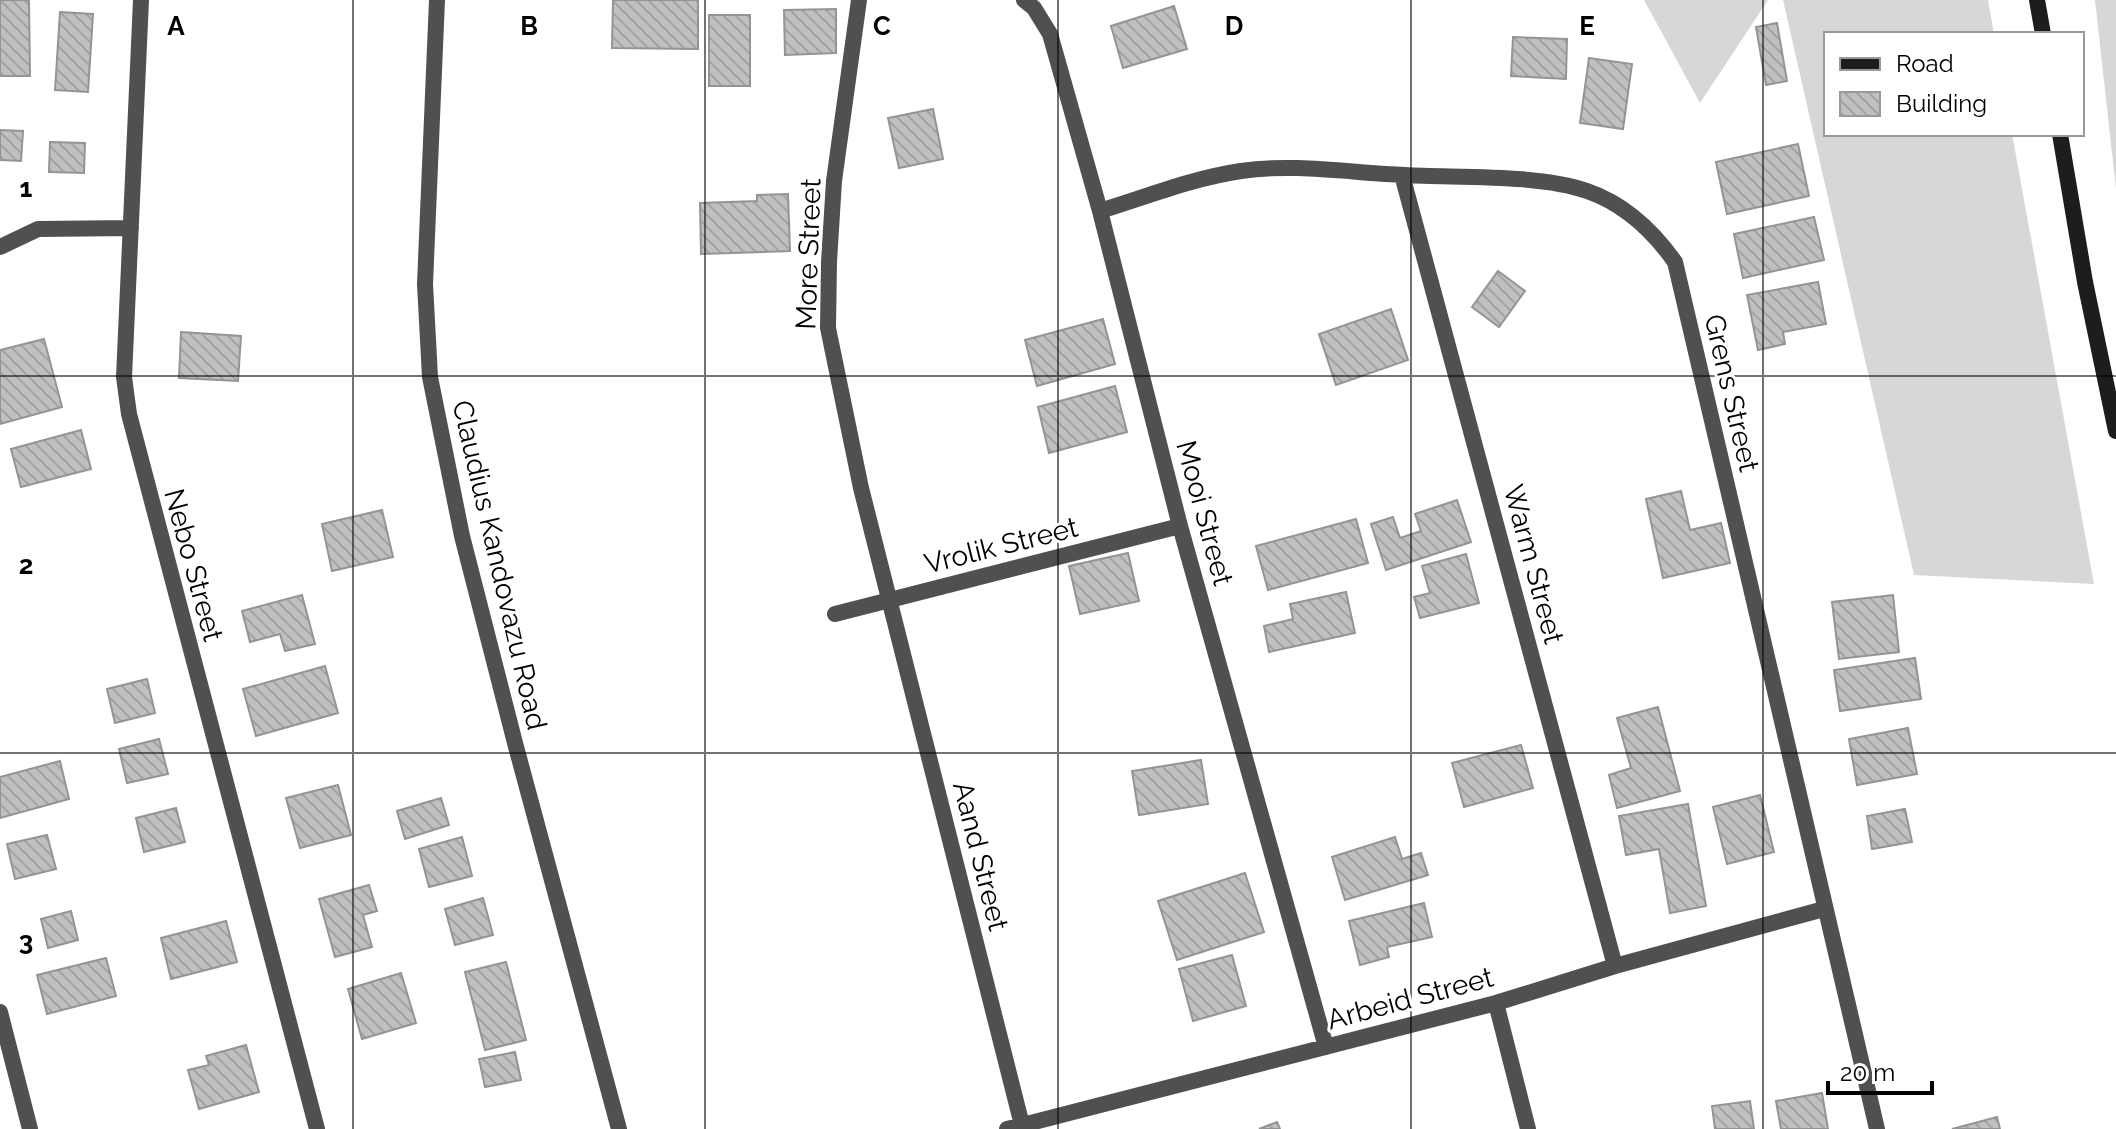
<svg xmlns="http://www.w3.org/2000/svg" width="2116" height="1129" viewBox="0 0 2116 1129" font-family="Raleway,sans-serif">
<style>
.grass{fill:#d7d7d7}
.building{fill:url(#building-back-hatch);stroke:#949494;stroke-width:2}
.lines{fill:none;stroke-linecap:round;stroke-linejoin:round}
.minor{stroke:#505050;stroke-width:16}
.tertiary{stroke:#505050;stroke-width:16}
.secondary{stroke:#1d1d1d;stroke-width:16}
.grid{fill:none;stroke:#000;stroke-width:2;stroke-opacity:0.55}
.labels{text-anchor:middle;stroke-width:6;stroke-linejoin:round;paint-order:stroke}
.street-label{font-size:28px;fill:#000;stroke:#fff}
.grid-label{font-size:26px;text-anchor:middle;font-weight:bold;fill:#000;stroke:#fff;stroke-width:6;stroke-linejoin:round;paint-order:stroke}
</style>
<defs>
<pattern id="building-back-hatch" width="6" height="6" patternUnits="userSpaceOnUse" patternTransform="scale(2)"><rect width="6" height="6" fill="#c0c0c0"/><path d="M-1 5l2 2M0 0l6 6M5-1l2 2" fill="none" stroke="#a3a3a3"/></pattern>
</defs>
<rect width="100%" height="100%" fill="#fff"/>
<path class="grass" d="M1644 0H1768L1700 103Z
M1783 0H1988L1994 34H1826V134H2012L2094 584 1914 575Z
M2095 0H2116V189Z"/>
<path class="building" d="M0 0H29L30 76H0Z
M613 0H698V49L612 48Z
M1174 6 1187 49 1123 68 1111 26Z
M836 9V53L785 55 784 10Z
M60 12 93 14 88 92 55 90Z
M709 15H750V86H709Z
M1777 23 1787 81 1766 85 1756 27Z
M1513 37 1567 39 1566 79 1511 76Z
M1589 58 1632 64 1623 129 1580 123Z
M933 109 943 159 899 168 888 118Z
M0 130 23 131 21 161 0 160Z
M50 142 85 143 84 173 49 172Z
M1798 144 1809 196 1727 214 1716 162Z
M788 194 790 251 701 254 700 203 757 201V195Z
M1814 217 1824 260 1743 278 1734 234Z
M1498 271 1525 291 1499 327 1472 307Z
M1818 282 1826 324 1783 332 1785 344 1758 350 1747 295Z
M1391 309 1408 360 1336 385 1319 334Z
M1103 319 1115 364 1037 386 1025 340Z
M181 332 241 336 238 381 179 378Z
M44 339 62 407 0 424V350Z
M1115 386 1127 432 1049 453 1038 407Z
M81 430 91 469 21 487 11 449Z
M1681 491 1690 530 1721 523 1730 563 1663 578 1646 499Z
M1457 500 1471 542 1386 570 1371 524 1393 517 1400 538 1421 531 1415 514Z
M382 510 393 557 332 571 322 524Z
M1356 519 1368 563 1268 590 1256 546Z
M1128 553 1139 601 1080 614 1069 566Z
M1466 554 1479 603 1420 618 1414 597 1430 593 1422 566Z
M1346 592 1355 633 1269 652 1264 626 1293 619 1290 604Z
M302 595 315 644 285 651 280 634 250 642 242 611Z
M1893 595 1899 652 1839 659 1832 602Z
M1915 658 1921 699 1840 711 1834 670Z
M325 666 338 713 256 736 243 689Z
M147 679 155 713 115 723 107 689Z
M1658 707 1680 791 1617 808 1609 775 1631 768 1617 718Z
M1908 728 1917 774 1857 785 1849 739Z
M159 739 168 774 127 783 119 749Z
M1521 745 1533 788 1464 807 1452 763Z
M1201 760 1208 804 1139 815 1132 771Z
M60 761 69 799 0 818V777Z
M338 785 351 835 300 848 286 798Z
M1760 795 1774 852 1727 864 1713 807Z
M441 798 449 825 405 839 397 811Z
M1688 804 1706 906 1670 913 1659 849 1626 855 1619 816Z
M176 808 185 842 144 852 136 818Z
M1905 809 1912 842 1872 849 1867 816Z
M47 835 56 869 15 879 7 844Z
M462 837 472 876 429 887 419 849Z
M1395 837 1402 859 1421 853 1428 875 1345 900 1332 857Z
M1245 873 1264 932 1177 960 1158 901Z
M369 885 377 911 363 915 372 947 335 957 319 899Z
M483 898 493 935 455 945 445 909Z
M1424 903 1432 937 1387 947 1389 957 1360 965 1349 921Z
M71 911 78 940 48 948 41 919Z
M226 921 237 962 171 979 161 938Z
M1232 955 1246 1006 1193 1021 1179 969Z
M106 958 116 996 47 1014 37 975Z
M506 962 526 1040 485 1050 465 972Z
M401 973 416 1023 362 1039 348 989Z
M246 1045 259 1092 199 1109 188 1070 209 1065 206 1056Z
M515 1052 521 1080 485 1087 479 1059Z
M1822 1093 1828 1129H1781L1776 1101Z
M1750 1101 1754 1129H1715L1712 1106Z
M1997 1117 2000 1129H1952Z
M1277 1122 1280 1129H1259Z"/>
<g class="lines">
<path class="minor" d="M141 0 124 377 129 414 317 1129
M859 0 834 181 829 262 828 328 861 488 1023 1129
M1024 0 1034 8 1050 34 1100 211 1180 526 1326 1047
M1402 175 1615 966
M1100 211C1146 197 1193 178 1241 171 1294 163 1352 173 1405 175 1457 178 1539 174 1587 191 1625 204 1653 231 1675 262L1877 1129
M0 247 38 229 131 228
M835 614 1180 526
M1496 1003 1528 1129
M0 1012 30 1129
M1007 1129 1496 1003 1615 966 1824 909"/>
<path class="tertiary" d="M437 0 425 284 430 377 462 536 515 743 619 1129"/>
<path class="secondary" d="M2037 0 2043 34
M2060 134 2085 282 2116 431"/>
</g>
<path class="grid" d="M353 0V1129M705 0V1129M1058 0V1129M1411 0V1129M1763 0V1129M0 376H2116M0 753H2116"/>
<g class="labels">
<g class="street-label">
<text transform="translate(808 254) rotate(-88)" y="10">More Street</text>
<text transform="translate(1732 393) rotate(77)" y="10">Grens Street</text>
<text transform="translate(1205 513) rotate(75)" y="10">Mooi Street</text>
<text transform="translate(1001 545) rotate(-14)" y="10">Vrolik Street</text>
<text transform="translate(1534 564) rotate(75)" y="10">Warm Street</text>
<text transform="translate(194 565) rotate(75)" y="10">Nebo Street</text>
<text transform="translate(500 565) rotate(77)" y="10">Claudius Kandovazu Road</text>
<text transform="translate(981 856) rotate(76)" y="10">Aand Street</text>
<text transform="translate(1410 998) rotate(-15)" y="10">Arbeid Street</text>
</g>
</g>
<g class="grid-label">
<text x="176" y="35">A</text>
<text x="529" y="35">B</text>
<text x="882" y="35">C</text>
<text x="1234" y="35">D</text>
<text x="1587" y="35">E</text>
<text x="26" y="197">1</text>
<text x="26" y="574">2</text>
<text x="26" y="950">3</text>
</g>
<rect x="1824" y="32" width="260" height="104" fill="#ffffff" stroke="#999999" stroke-width="2"/>
<rect x="1840" y="58" width="40" height="12" fill="#1d1d1d" stroke="#999999" stroke-width="2"/>
<text x="1896" y="72" font-size="24" fill="#000000">Road</text>
<rect x="1840" y="92" width="40" height="24" fill="url(#building-back-hatch)" stroke="#999999" stroke-width="2"/>
<text x="1896" y="112" font-size="24" fill="#000000">Building</text>
<path d="M1828 1081v12h104v-12" fill="none" stroke="#000000" stroke-width="4"/>
<text x="1840" y="1081" font-size="24" fill="#000000" stroke="#ffffff" stroke-width="6" paint-order="stroke">20 m</text>
</svg>
